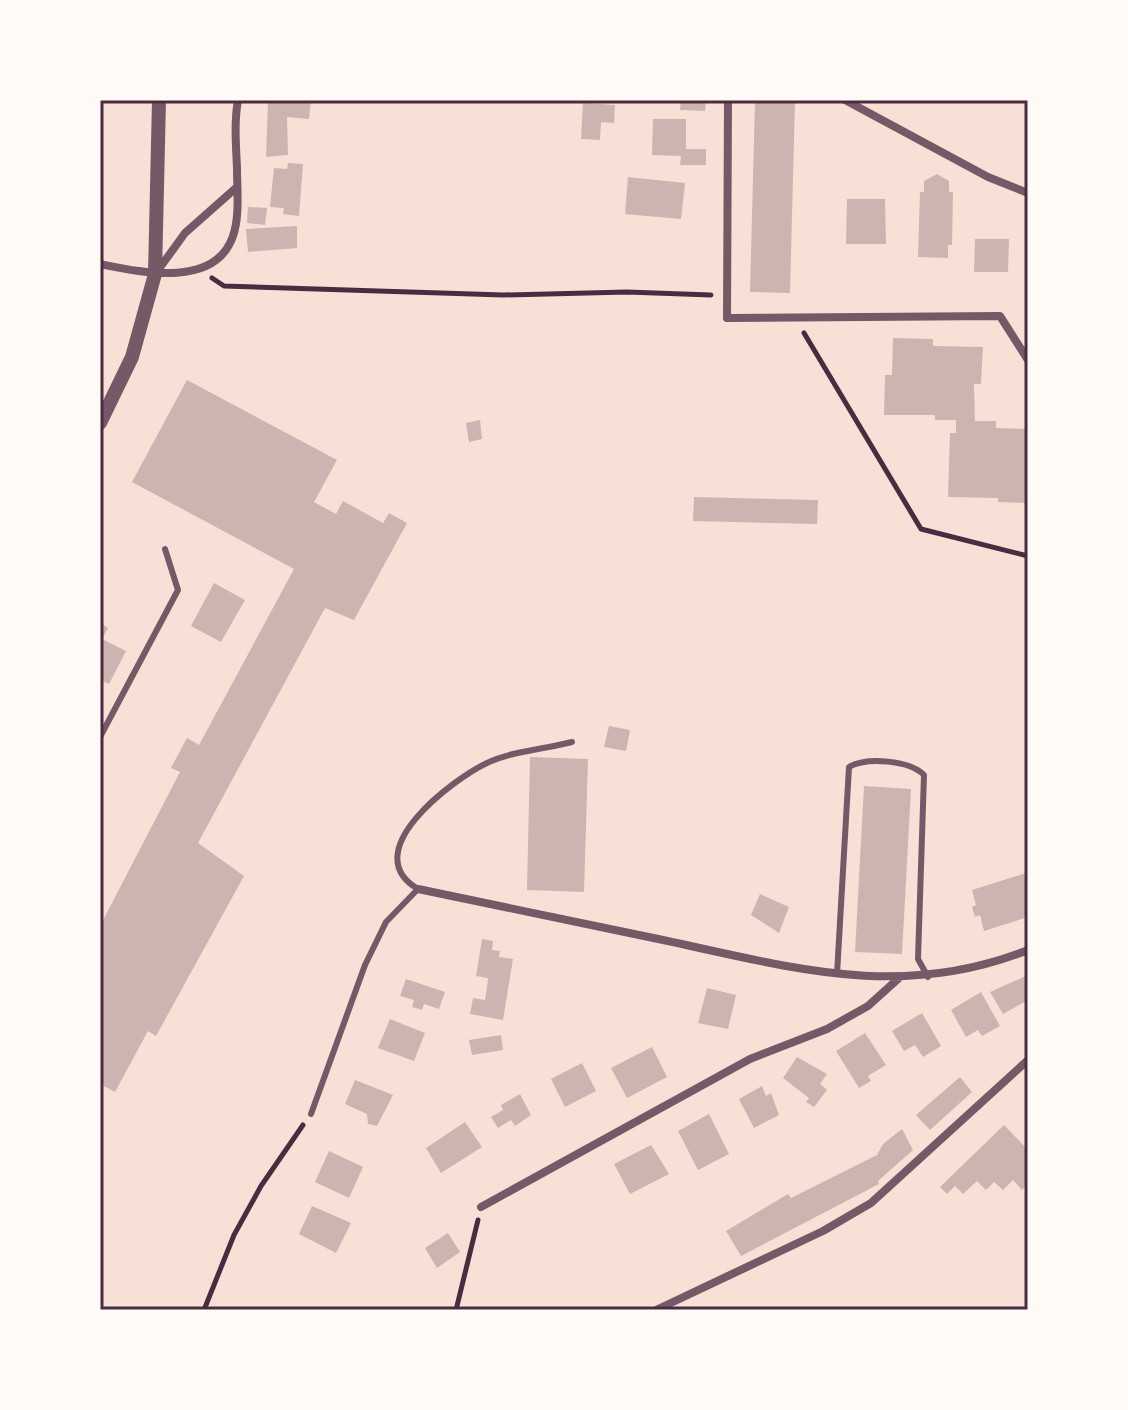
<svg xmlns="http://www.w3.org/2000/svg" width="1128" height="1410" viewBox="0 0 1128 1410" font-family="'Work Sans',sans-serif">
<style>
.building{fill:#ccb4b1}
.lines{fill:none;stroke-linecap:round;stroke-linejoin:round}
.path{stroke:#4a2c40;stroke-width:5}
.service{stroke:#755966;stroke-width:6}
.minor{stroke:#755966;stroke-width:8}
.tertiary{stroke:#755966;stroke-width:14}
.neatline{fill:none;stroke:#4a2c40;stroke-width:3}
</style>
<rect width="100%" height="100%" fill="#f7e1d7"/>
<path class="building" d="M268 100H311L309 119 287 117 288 155 266 157Z
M681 100H706L705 111 680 110Z
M755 100H795L790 293 750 292Z
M583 103 615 105 614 123 601 122 600 140 581 139Z
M653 119H686V149H706V165H680L681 156 652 155Z
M288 163 303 164 299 216 283 214 284 208 270 207 274 168 287 169Z
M937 174 949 181V192H953L952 245H948V258L918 257 920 192H924V181Z
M628 177 685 183 681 219 625 214Z
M847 199H885L886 244H846Z
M248 207 267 208 265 225 247 223Z
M297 226V248L248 252 246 229Z
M975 239H1009L1008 272H974Z
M893 338 933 339V346L983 347 981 384H974L975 421H996V428L1028 429V503L998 502V498L948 497 950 433H956V420H935V415H884L885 375H892Z
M187 380 337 460 314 502 336 514 343 501 383 523 389 513 407 523 354 620 325 608 198 843 244 876 156 1036 148 1031 115 1092 100 1084V926L180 772 171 768 187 738 199 745 294 569 132 482Z
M480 420 482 439 469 442 466 423Z
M694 497 818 500 817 524 693 521Z
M214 583 245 600 221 642 191 626Z
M100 623 108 628 102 639 126 651 109 684 100 680Z
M609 726 630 730 626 751 604 747Z
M530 757 588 759 584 892 527 890Z
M864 786 911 789 902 954 855 952Z
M1026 873 1028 917 984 931 980 915 975 917 972 907 976 905 972 890Z
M760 894 789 907 779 933 751 915Z
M482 939 493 941 492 950 500 951 499 957 513 959 503 1020 470 1014 473 998 485 1000 487 987 488 978 476 976Z
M1026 976 1028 1000 1003 1014 990 992Z
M406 979 445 992 439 1009 424 1004 422 1010 412 1007 414 1000 400 996Z
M707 988 736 995 728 1029 698 1023Z
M981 992 1000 1026 982 1036 978 1030 966 1037 951 1010Z
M922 1013 941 1046 923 1057 915 1045 904 1051 892 1031Z
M390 1019 425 1033 414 1061 378 1048Z
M865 1033 886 1065 868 1076 871 1081 859 1088 836 1051Z
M501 1035 503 1050 472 1055 469 1040Z
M652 1047 667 1077 627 1098 611 1068Z
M797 1057 827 1074 820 1084 827 1090 814 1107 806 1102 809 1098 783 1078Z
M582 1063 596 1091 565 1107 551 1079Z
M960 1077 972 1092 930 1130 916 1115Z
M355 1080 393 1095 377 1126 368 1124 367 1114 345 1104Z
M762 1086 766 1096 771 1093 779 1115 754 1128 739 1099Z
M520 1094 531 1115 515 1126 511 1120 498 1128 491 1117 503 1110 501 1105Z
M709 1114 729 1154 698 1170 678 1131Z
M465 1122 482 1147 441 1173 426 1148Z
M1004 1125 1028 1150V1183L1022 1190 1013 1180 1003 1190 994 1182 986 1190 977 1181 963 1194 955 1186 947 1194 940 1187Z
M902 1129 913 1150 878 1181 879 1184 741 1256 726 1231 788 1194 791 1198 877 1155 883 1144Z
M651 1145 669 1174 630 1194 614 1164Z
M329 1151 363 1167 349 1198 315 1182Z
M312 1206 351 1223 336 1253 299 1234Z
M448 1233 460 1252 437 1268 425 1248Z"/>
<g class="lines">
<path class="path" d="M212 278 224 286 503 295 627 292 711 295
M804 333 921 529 1028 556
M204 1310 234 1235 261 1186 303 1125
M456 1310 478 1220"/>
<path class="service" d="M100 737 178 590 165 549
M837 974 849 767C867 757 909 760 924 775L918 959 928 977
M311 1114 365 965 386 922 418 889C355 852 453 779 487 763 512 751 546 749 572 742"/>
<path class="minor" d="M728 100 727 318 1000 316 1028 360
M845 100 988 177 1028 193
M100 264C140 272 215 289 233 236 240 216 237 189 237 168 236 146 234 122 238 100
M156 273 185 233 237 187
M418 889C500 906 582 923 663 940 790 967 901 1001 1028 950
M481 1207 750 1059 827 1029 868 1006 899 978
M656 1310 823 1231 871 1203 1028 1060"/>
<path class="tertiary" d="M100 423 132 357 155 274 159 100"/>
</g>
<rect width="1128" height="1410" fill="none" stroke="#fffaf5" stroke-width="204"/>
<rect x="102" y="102" width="924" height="1206" class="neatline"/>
</svg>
